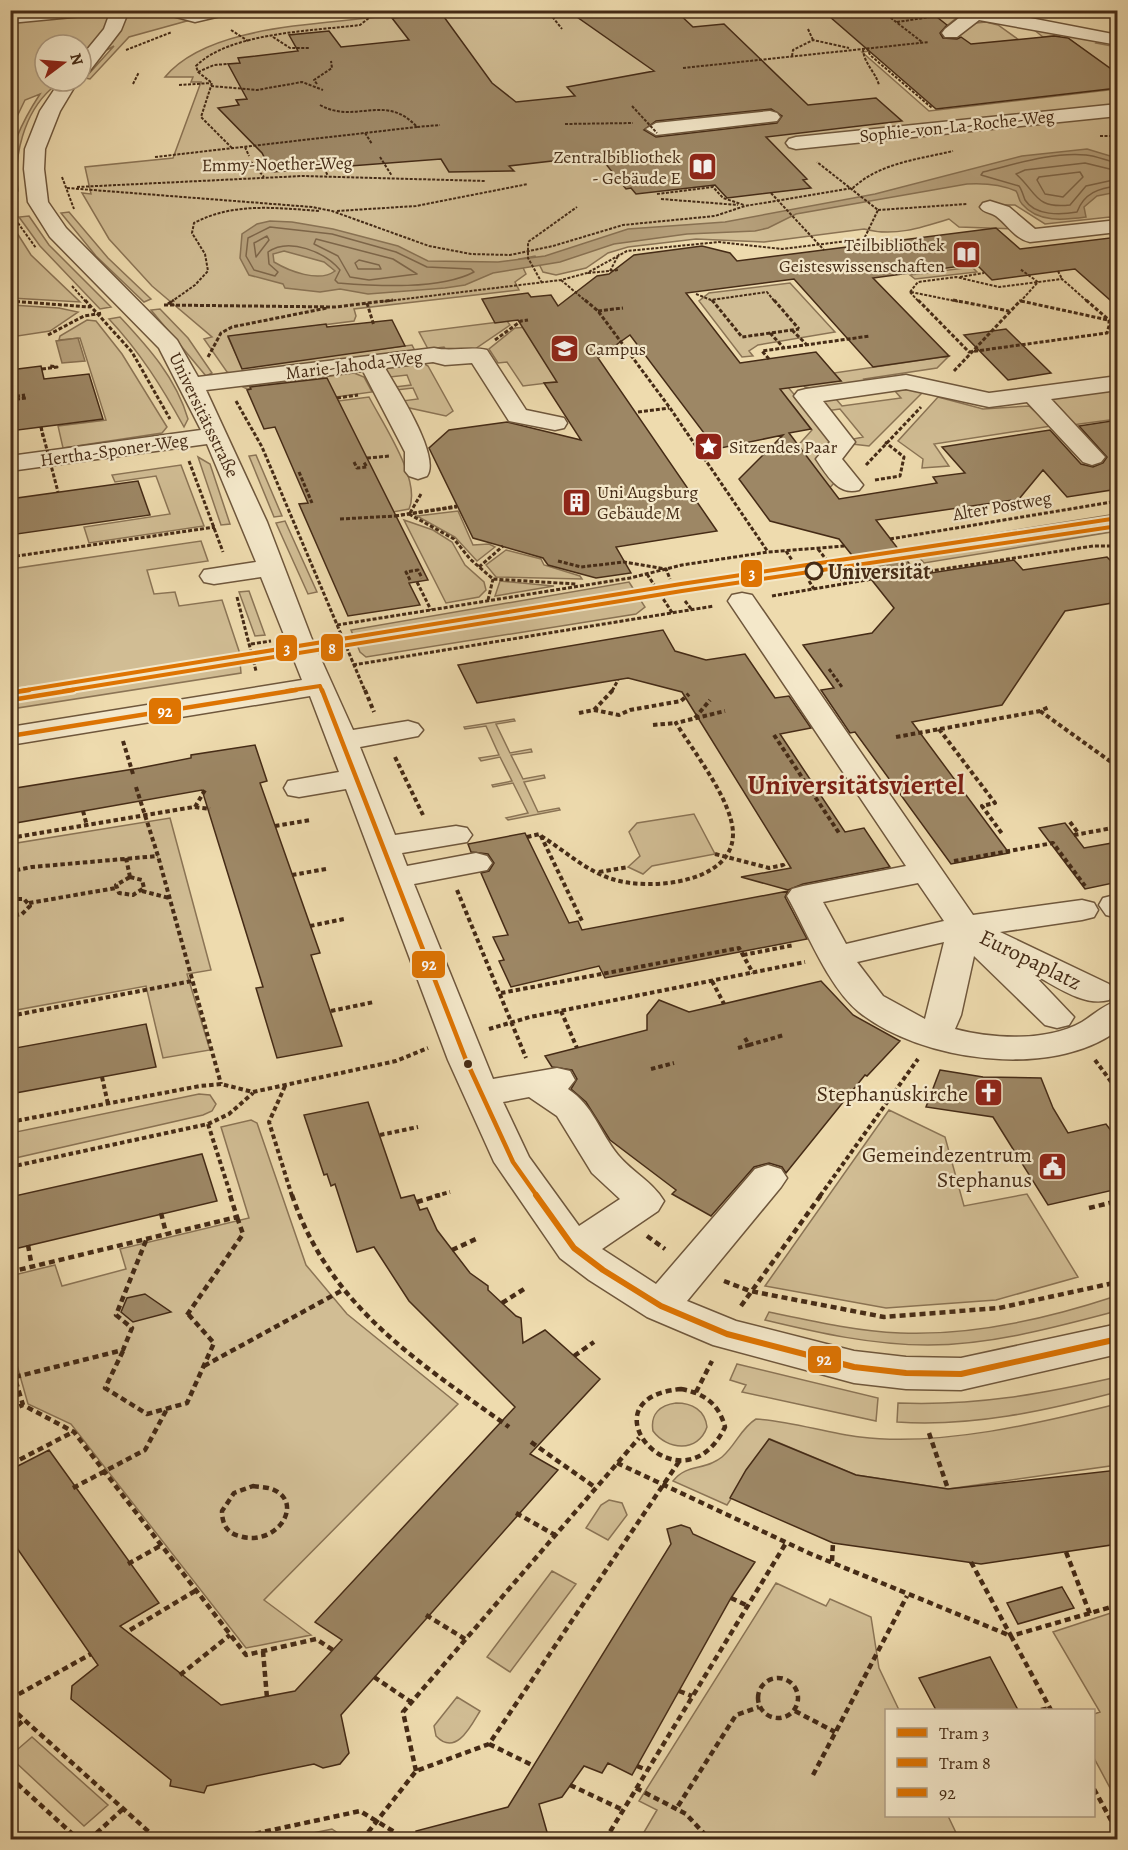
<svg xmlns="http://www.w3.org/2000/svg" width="1128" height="1850" viewBox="0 0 1128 1850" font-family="Alegreya,serif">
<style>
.green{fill:#d1bd94;stroke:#8b7455;stroke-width:1.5}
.water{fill:#b59f7a;stroke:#887152;stroke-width:1.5;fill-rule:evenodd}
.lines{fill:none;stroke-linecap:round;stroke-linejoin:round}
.shore{stroke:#7d6548;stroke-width:1.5}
.building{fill:#9d8765;stroke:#452b16;stroke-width:1.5;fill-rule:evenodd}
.minor-casing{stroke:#6f573c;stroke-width:3}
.path-far3{stroke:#452b16;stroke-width:2;stroke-dasharray:3 1.5;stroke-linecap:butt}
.path-far2{stroke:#452b16;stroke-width:3;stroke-dasharray:4 2;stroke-linecap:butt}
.path-far1{stroke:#452b16;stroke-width:4;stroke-dasharray:4.5 3;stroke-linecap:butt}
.path{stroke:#452b16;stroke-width:4.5;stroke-dasharray:6 4;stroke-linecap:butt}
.minor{fill:#f4e8ca;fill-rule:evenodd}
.path-bridge-far1{stroke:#452b16;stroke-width:2;stroke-dasharray:3 1.5;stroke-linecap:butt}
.path-bridge{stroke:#452b16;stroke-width:3;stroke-dasharray:4 2;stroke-linecap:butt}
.bus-1-far2-casing{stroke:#f4e8ca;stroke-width:8}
.bus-1-far1-casing{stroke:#f4e8ca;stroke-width:9}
.bus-1-casing{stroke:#f4e8ca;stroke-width:10}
.bus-1-far2{stroke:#de7402;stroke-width:4}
.bus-1-far1{stroke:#de7402;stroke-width:4.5}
.bus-1{stroke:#de7402;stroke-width:6}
.tram-1-far1-casing{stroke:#f4e8ca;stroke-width:8}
.tram-1-casing{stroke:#f4e8ca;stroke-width:9}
.tram-2-far1-casing{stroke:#f4e8ca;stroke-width:8}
.tram-2-casing{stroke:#f4e8ca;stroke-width:9}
.tram-1-far1{stroke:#de7402;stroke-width:4}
.tram-1{stroke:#de7402;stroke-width:4.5}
.tram-2-far1{stroke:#de7402;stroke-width:4}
.tram-2{stroke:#de7402;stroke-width:4.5}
.stop-dot{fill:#f4e8ca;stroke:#452b16;stroke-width:3}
.bus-dot{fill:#452b16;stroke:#f4e8ca;stroke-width:2}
.labels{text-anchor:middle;stroke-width:4.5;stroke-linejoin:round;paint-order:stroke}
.far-street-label{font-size:18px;fill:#452b16;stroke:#f4e8ca}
.far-poi-label{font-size:18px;fill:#452b16;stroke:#f4e8ca;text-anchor:start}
.stop-label{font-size:22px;font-weight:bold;fill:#452b16;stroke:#f4e8ca;text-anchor:start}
.street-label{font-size:22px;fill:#452b16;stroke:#f4e8ca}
.poi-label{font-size:22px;fill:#452b16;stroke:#f4e8ca;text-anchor:end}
.district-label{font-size:28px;font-weight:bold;fill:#7a1f14;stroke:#f4e8ca}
.line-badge{stroke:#f4e8ca;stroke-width:2}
.badge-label{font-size:16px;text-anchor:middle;font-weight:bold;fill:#fff}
</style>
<rect width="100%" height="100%" fill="#eedbae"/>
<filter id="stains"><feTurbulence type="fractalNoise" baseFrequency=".00333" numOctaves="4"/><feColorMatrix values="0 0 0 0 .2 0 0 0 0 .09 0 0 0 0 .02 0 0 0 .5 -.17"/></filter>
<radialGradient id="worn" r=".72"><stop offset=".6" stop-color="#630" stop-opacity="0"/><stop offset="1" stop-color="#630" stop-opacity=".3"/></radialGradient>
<path class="green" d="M10 11H223L129 37 90 79 85 78 114 46 92 58 81 69V45H45V81H68C63 83 55 85 51 89 24 113 13 157 18 191L12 192C1 161 23 120 40 94L25 100 11 129Z
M384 11H965L923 45 862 52 929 111 1117 89V219L1110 217 1045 224 1015 205H984L1017 229 959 227 949 219C921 228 893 237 864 229L764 242 696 239 628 247 608 253 586 268 556 275 543 272 535 256 519 259 526 274 515 282 519 290 354 309 356 316 354 321 228 337 242 367 412 345 415 351 233 375 227 372 204 339 212 337 152 286 109 239 82 193 91 194 85 167 173 158 201 82H191L193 77H165C207 26 315 25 377 17L375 13Z
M986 22 998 25 1019 40 959 46 952 41 976 23Z
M1028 25 1099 40 1096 43 1117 47V75L1064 35 1043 37Z
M69 212 108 258 151 299 144 302 96 256 61 213Z
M29 216 49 245 111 307 100 309 40 246 19 217Z
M10 222 31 255 80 302 11 298Z
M972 267 977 272 915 279 910 275Z
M790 283 835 332 758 345 749 351 753 356 742 357 699 301 709 293Z
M11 305 59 308 78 312 50 331 11 337Z
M160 309 188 338 212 373 206 376 151 310Z
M120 317C149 348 176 378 188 419L184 427C162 387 140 352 109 319Z
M87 320 96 321 122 354 167 427 162 433 63 448 58 426 106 420 80 338 59 340 60 336Z
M507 321 510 325 472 351 449 354 444 347 428 349 419 332Z
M528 327 564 381 523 386 507 362 498 363 489 349 515 328Z
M949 356 937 368 864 379 868 383 822 390 805 387 796 378 841 381 834 373Z
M423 363 428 366 453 411 446 416 405 407 402 401 418 399 413 388 396 390 394 387 411 385 407 375 390 377 386 371 388 367Z
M354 373 364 377 372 392 336 397 327 379 247 389 243 387Z
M782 380 834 442 836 481 822 496C815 474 816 459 793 451L812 430 790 402 767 397Z
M1117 386V419L1072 425 1043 397Z
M918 388 922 393 869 446 852 444 849 440 863 437 840 409 825 411 817 401 836 399 842 406 901 398 895 391Z
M369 397C383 424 422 481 409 509L393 512 338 401Z
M938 397 983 409 1029 406 1051 426 934 444 949 466 922 468 923 459 898 441Z
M256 455 282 516 274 517 249 456Z
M198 457 210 464 230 524 221 525Z
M181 465 204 526 89 543 84 527 170 514 156 476 115 482 112 475Z
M458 511 473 545 489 544 495 547 477 561 455 537 417 516Z
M1117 514V531L924 563 910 547Z
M404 520 433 530 452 542 465 565 484 582 486 590 479 597 446 603Z
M285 521 317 592 308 594 276 523Z
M201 541 208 561 147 570 154 594 175 592 179 606 222 600 239 651 241 673 11 709V569Z
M506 550 541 559 544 565 580 576 582 579 496 577 486 565Z
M500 581 554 586 495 596Z
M629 582 645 607 636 614 366 657 360 652 351 630Z
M249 591 265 635 255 636 239 592Z
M514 719 515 721 496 724 510 753 531 749 532 752 511 755 523 779 544 775 545 778 524 782 538 812 559 808 560 810 508 820 506 818 528 813 513 783 493 787 492 785 512 781 500 757 481 761 479 758 499 755 486 726 465 729 464 727Z
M694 814 715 854 652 866 643 874 628 867 640 856 629 832 637 823Z
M170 818 211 970 187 974 210 1050 163 1058 146 986 11 1011V844Z
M199 1094 210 1095 216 1104 212 1111 203 1115 11 1159V1133Z
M889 1110 945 1137 964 1206 1027 1194 1078 1277 996 1300 886 1308 765 1286Z
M251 1120 257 1123 306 1265 347 1314 458 1404 264 1600 311 1635 246 1648 71 1424 28 1404 11 1344 10 1276 55 1265 62 1286 126 1269 120 1249 249 1218 221 1127Z
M1113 1297 1117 1304V1311C1056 1327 992 1345 928 1345 872 1345 819 1333 765 1320L769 1312C812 1321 856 1331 900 1333 972 1336 1046 1319 1113 1297Z
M737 1364 878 1398 876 1421 742 1392 746 1385 730 1380Z
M1117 1377V1392C1045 1411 972 1427 897 1422L898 1403C976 1406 1042 1394 1117 1377Z
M676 1403C692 1403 705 1410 707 1427 698 1453 667 1450 653 1431 650 1414 660 1405 676 1403Z
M1117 1404V1465L948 1489 856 1475 770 1439 727 1505 673 1481C687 1463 705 1471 722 1457 736 1445 741 1428 756 1419 792 1421 825 1433 860 1437 940 1447 1040 1423 1117 1404Z
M609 1500 622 1503 627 1515 608 1540 586 1528 601 1505Z
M552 1571 576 1584 510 1672 487 1657Z
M776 1583 826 1606 830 1599 871 1617 879 1668 899 1710H886V1816H948L959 1839H640L657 1810 639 1801Z
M1117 1611H1118L1117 1801 1094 1758V1714L1100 1712 1053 1632Z
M457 1697 480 1711C471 1726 456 1757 436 1736L434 1726Z
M32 1737 108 1805 84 1826 11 1758V1755Z
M332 1829 347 1839H284Z"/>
<path class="water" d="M1087 149 1117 158V192L1097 196 1084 207 1086 217C1064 220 1038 223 1022 204 1018 200 1019 195 1016 191 1000 184 984 183 967 184L796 214 768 228 755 231 687 234 614 244 560 262 493 273 465 285 445 288 368 294 340 289 320 292 285 288 283 284 249 275 240 258 242 234 257 224 270 221 292 222 333 229 398 246 428 261 498 262 545 256 628 229 725 222 875 194 1022 156ZM284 251 324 262 335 271C319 283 289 271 274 262L273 254Z
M78 338 85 361 62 363 56 341Z"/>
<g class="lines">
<path class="shore" d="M1118 163C1107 161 1097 156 1086 155 1051 152 1016 164 983 172L981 175 1019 186C1022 190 1023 195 1025 200 1035 216 1061 215 1077 212 1084 193 1099 188 1118 186
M1118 171 1085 163 1025 170 1016 174C1037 192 1034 209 1070 205L1086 186 1118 179
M1080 172 1083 177 1063 197 1045 194 1037 180 1039 177Z
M270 227 332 234 396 252 427 267 471 269 474 272C440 290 376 286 338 283L335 280 340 270C325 252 289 237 268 252L269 264 278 272 275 276 254 270 246 256 248 238Z
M267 236 269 240 256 257 254 243Z
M316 239 393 259 417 274 369 280 350 277 338 256 314 244Z
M359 260 379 265 381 269H358L355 263Z"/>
</g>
<path class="building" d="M398 10H439L492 83 516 102 575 96 567 87 654 71 567 10 676 11 693 27 724 24 808 105 876 98 902 121 766 137 807 179 803 180 811 188 727 198 715 185 636 194 631 188 626 189 601 158 596 156 509 166 514 171 449 172 441 159 272 172 262 153 218 108 239 105 236 100 247 99 228 64 240 63 238 58 298 51 289 35 329 31 341 47 409 40 392 18 403 17ZM771 109 782 116 777 123 656 137 644 130 656 121Z
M822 10H928L947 25 940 33 943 38 957 39 961 37 971 44 1054 36 1068 38 1118 74V88L936 109Z
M996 228 1020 249 1118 237V307L1075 269 992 280 976 264 873 278 949 356 873 367 794 279 686 293 740 363 816 352 841 381 780 389 811 429 789 433 839 499 937 483 933 477 965 473 942 447 1050 430 1081 464 1093 467 1103 463 1107 457 1079 426 1118 420V489L1067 497 1043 470 1019 499 876 520 918 575 1014 560 1023 570 1107 557 1118 568V602L1065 611 1002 705 912 722 1009 853 951 864 855 732 850 733 821 690 834 688 803 645 872 633 894 608 839 539 770 521 739 479 783 435 716 449 630 335 598 358 717 531 616 547 631 573 596 578 548 565 543 558 473 538 429 448 449 430 507 422 581 440 544 383 557 382 518 320 495 323 482 299 528 293 531 297 551 295 558 306 597 276 609 274 634 255 702 246 730 253 737 261Z
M392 320 405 346 242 369 228 336 326 324 327 327Z
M1006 329 1051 373 1008 380 964 335Z
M41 366 44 379 89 374 103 419 10 431V370Z
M327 378 428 580 409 583 420 605 348 616 299 504 308 503 275 427 264 429 247 390 251 389 250 387Z
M138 481 150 515 10 535V499Z
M663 630 675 651 706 660 745 654 775 698 789 696 811 728 780 734 845 832 864 828 890 867 803 884 788 890 741 877 791 868 682 692 628 678 477 703 458 665Z
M255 745 267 781 260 783 320 953 311 955 342 1046 277 1058 256 988 263 987 202 790 10 824V789L140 768 191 758V755Z
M1065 823 1084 848 1118 842V882L1085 889 1039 828Z
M525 833 569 923 578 921 582 930 788 891 785 897 807 939 605 978 599 966 511 987 499 961 504 960 493 937 508 935 481 873 489 871 494 863 488 854 471 852 468 844Z
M821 981 853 1015 900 1041 867 1076 865 1075 786 1173 782 1167 769 1163 754 1167 711 1216 672 1194 676 1190 610 1140 586 1102 571 1089 577 1079 572 1070 552 1067 545 1056 647 1030V1015L659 1000 689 1012Z
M146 1024 156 1067 10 1094V1049Z
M940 1070 983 1077 1041 1078 1053 1108 1068 1133 1106 1124 1118 1140V1189L1048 1205 993 1117 926 1107Z
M368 1102 401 1198 414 1195 420 1210 427 1208 437 1230 470 1273 488 1286V1290L516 1316 521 1318 523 1343 545 1330 600 1379 530 1454 558 1470 341 1715 349 1753 340 1764 323 1768 314 1764 207 1786 204 1793 170 1786 171 1780 71 1699 72 1686 98 1665 10 1538V1470L49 1450 159 1603 120 1626 221 1705 295 1691 342 1640 315 1622 515 1407 409 1301 374 1247 357 1252 335 1184 331 1186 327 1174 324 1175 304 1115Z
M202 1154 217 1201 10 1250V1197Z
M145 1294 171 1312 133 1322 121 1312 127 1298Z
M769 1439 856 1475 948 1489 1118 1470V1544L981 1564 833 1543 730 1498 746 1470Z
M681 1525 690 1528 693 1534 755 1562 731 1598 632 1775 608 1763 602 1773 584 1766 562 1797 539 1804 549 1839H417L416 1831 508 1807 671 1544 667 1529Z
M1062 1587 1074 1608 1018 1624 1007 1603Z
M990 1657 1018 1710H936L919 1678Z"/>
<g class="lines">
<defs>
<path id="minor" d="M33 10H101L93 15 10 23V13Z
M111 10H129L121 30 88 73 81 75V57L104 29Z
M163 10H231L229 14 195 22 165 14Z
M969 10H989L1118 35V45L979 20 957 37H945L942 33 945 29Z
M60 81H78L60 111 45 149 44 169 48 202 66 228 177 340 198 377 434 348C452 352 470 346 487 350L526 410 564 418 567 423 564 428 555 430 509 421 472 363 445 365 433 362 385 368C397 389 441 456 427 476L418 479 409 476 405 471V452L363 371 206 390 267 522 311 637 353 730 408 721 418 724 423 730 418 736 360 747 395 835 456 826 467 828 472 835 467 842 402 853 407 866 476 853 487 856 492 863 487 870 414 884 493 1079 557 1068 570 1071 575 1080 568 1089C593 1105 600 1133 618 1155 632 1172 653 1182 664 1201L658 1211 602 1249 656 1284 755 1169 768 1165 781 1169 787 1178 781 1187 687 1301 736 1321 854 1351 906 1357 961 1358 1118 1324V1354L961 1390 906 1389 854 1383 713 1345 647 1317 589 1280 560 1258 494 1162 448 1060 346 789 299 797 288 795 284 788 288 781 339 772 310 696 10 745V727L302 680 261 577 214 584 204 582 200 576 204 570 256 562 207 444 10 471V456L201 430 159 348 50 237 28 202 24 169 25 149 40 111ZM529 1097 557 1116 592 1173 620 1199 579 1226 529 1157 503 1102Z
M1118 104V116L796 149 789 147 786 143 789 139 796 137Z
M770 111 777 113 780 117 777 121 656 135 646 129 656 123Z
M990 201 1009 207 1035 229 1118 220V232L1030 242C1015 239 1008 225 996 216 990 212 984 213 980 207L983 203Z
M906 375 989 393 1118 376V390L1051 399 1105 457 1101 462 1092 465 1083 462 1027 402 989 407 906 389 823 401 855 442 842 459 863 485 859 490C838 496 827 475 816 459L830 442 794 396 798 391 806 389Z
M742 593 752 595 973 915 1082 900 1094 903 1098 910 1094 917 1082 920 1000 932 1109 984 1114 992 1109 1000C1083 1007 1056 986 1033 974L1074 1017 1069 1025 1057 1028 1045 1025 974 956 961 1015 955 1029C993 1039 1047 1042 1082 1022 1095 1014 1103 1005 1118 1001V1030C1052 1080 920 1061 859 1012 828 987 807 931 787 896L792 889 803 886 906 866 728 601 732 595ZM918 883 944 921 846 944 823 902ZM944 942 925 1019 883 996 857 962Z
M1115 895H1118V918L1106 915 1099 905 1103 898Z"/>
</defs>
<use href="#minor" class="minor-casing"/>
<path class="path-far3" d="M547 10 562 29
M548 12 561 10
M243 15 272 10
M887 15 922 42
M897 22 937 16 938 10
M808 29 813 40
M231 30 248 41
M273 37 290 48H309
M867 48 870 55 932 108
M863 49C864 64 875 71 879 85
M126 50 172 32
M792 56 793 50 813 40 849 48
M683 68 929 42
M198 72 214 65 227 64
M133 84 139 72
M317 84 314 80 332 68 331 61
M179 85 211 83
M211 86 257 90 302 82 323 90
M320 105C355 125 385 92 417 127L440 125
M565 124 633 123
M365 133 372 144
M1100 136H1118
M245 147 249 156
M232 148 201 117 212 83 198 72 196 66C230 32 314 31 360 25L369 18 364 11
M155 157 417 127
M380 157 392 176
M320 160 328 176
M251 162 264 177
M62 177 74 209
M77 187 302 176 486 181
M67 188 312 207 332 211 429 246 471 254 510 255 553 246 623 225 715 216 745 206 853 188C879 163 920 159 953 151
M657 194 713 187 723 198 744 205
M661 199 738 205
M878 210 967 204
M337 211 416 206 528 184
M10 212 36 248
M1114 268H1118
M610 271 619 254
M1058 271 1062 279
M588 273 619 270
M960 277 984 273
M561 280 587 302
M542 283 528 258V242L577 207
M72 286 86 302
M910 292 919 302
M910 292 918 282 956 277 999 287 1062 279 1088 302
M911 292 960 302
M696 294 711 300 767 292 775 302
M10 301 18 302
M1021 301 1024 302
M171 302 195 285 208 271 205 254 192 233 194 223C234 202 276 208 320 211
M380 302 561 280 587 273 627 251 719 242 782 249 864 239 878 210 817 162
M1020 302 1038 282 1020 269"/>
<path class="path-far2" d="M85 300 132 352 170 419
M585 300 598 311 670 408 768 552
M712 300 742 337 799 329
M774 300 799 329
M918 300 969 352 1107 333 1109 326
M953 300 1009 311
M1086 300 1109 320V326
M10 301 90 307
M1021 301 1108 320
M367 303 374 326
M168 304 174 300
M164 305 335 307 393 300
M598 311 623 308
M1109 326H1118
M792 330 806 344
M770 333 783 347
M48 335 84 316 103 313
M495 340 521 321 528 320
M208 357 221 333 232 327 327 308
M769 359 762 351 870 336
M42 369 57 367 50 366
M954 371 1021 300
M10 397 25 395
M337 398 358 395
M10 400 26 398
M236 401 262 447 365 691
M638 412 669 408
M41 427 43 437
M367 458 390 456
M189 461 223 552
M354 462 357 468 367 467 363 461
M866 465 921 407
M299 472 312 503
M875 480 900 476 904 457 885 442
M410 513 421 494
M409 514 454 539 470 559 493 579 576 584
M395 516 457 506
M340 519 395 516
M890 539 1118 501
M818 549 845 584
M786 551 792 560
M10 557 215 527
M558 561 581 567 624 562 666 569 670 579
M479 567 503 546
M917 573 1093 546H1118
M647 574 673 614
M410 580 406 572 418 570 422 578
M809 581 814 589
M417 582 431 610
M772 596 872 579
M237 597 256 671
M488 600 493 579
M685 601 692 610
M337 625 630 578 682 565 768 552 845 546
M251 644 271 641
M353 665 714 606
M829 669 842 687
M612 691 618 680"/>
<path class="path-far1" d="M365 690 374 712
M594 710 613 690
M1040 711 1118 767
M579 713 594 710 619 715 630 710 681 701 689 694
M695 718 710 700
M653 725 676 723
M939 729 995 803 982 806 1003 835
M774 735 839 833
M896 737 1040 711 1049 707
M123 741 133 774
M395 757 423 815
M136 787 158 856 221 1084
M195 807 205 790
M83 811 87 826
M1070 822 1079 834
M275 826 310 820
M1074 835 1118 827
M541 836C564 850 586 871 612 879 648 891 734 884 733 833 732 800 693 751 676 723L725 711
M527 837 540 834 583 923
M10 838 194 807 210 809
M715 854 769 868 783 865 785 869
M126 858 130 877
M954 861 1053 843 1085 886
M599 872 628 867
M10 874 12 871 32 867 158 856
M292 875 326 869
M130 877 142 880 144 888 133 895 119 893 116 885Z
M457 890 526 1058
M142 891 169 898
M10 899H24L30 906 22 914 10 916
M29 903 116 888
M310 926 344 919
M743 955 794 945
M712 981 724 1004
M501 993 739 948 753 973
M331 1011 374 1002
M561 1011 577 1048
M10 1016 192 981
M489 1029 530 1017 805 962
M749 1045 784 1035
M738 1048 749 1045 745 1038
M1095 1060 1118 1091
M651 1069 674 1063
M102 1077 108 1104
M1112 1084 1118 1076
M285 1086 269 1122 292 1196
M10 1122 200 1086 221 1084 253 1092 396 1061 428 1048
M208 1124 231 1196
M380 1135 418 1127
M10 1167 208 1124 229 1114 253 1093
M435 1196 450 1192
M820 1196 918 1059"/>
<path class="path" d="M292 1195C330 1307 417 1361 509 1427
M417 1202 440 1195
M1089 1208 1118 1201
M161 1213 166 1233
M647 1236 665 1249
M28 1245 32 1267
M452 1250 476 1239
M10 1272 237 1217 230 1195
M724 1281 750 1291 884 1317 999 1308 1118 1282
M502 1303 524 1289
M741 1306 821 1195
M187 1315 243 1234 237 1217
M123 1351 105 1388 147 1414 187 1403 214 1343 188 1314
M574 1356 594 1342
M10 1362 23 1405 74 1432 246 1655 316 1639 333 1650
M204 1366 341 1291
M15 1377 123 1350 132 1328 116 1315 147 1238
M681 1389C704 1393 719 1404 725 1427 681 1517 578 1398 681 1389Z
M696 1392 712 1361
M10 1410 23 1405
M929 1433 948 1489
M531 1442 596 1488
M617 1463 811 1554 1011 1636 1051 1710
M11 1464 73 1432
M253 1486C259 1487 266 1487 272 1489 306 1502 277 1548 239 1536 227 1533 222 1524 222 1511L234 1493Z
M73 1488 145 1450 167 1409
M516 1513 555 1535
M1066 1552 1090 1614
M832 1561 833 1543
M971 1562 1011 1636 1118 1605
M128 1564 160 1546
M731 1598 748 1606
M426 1615 465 1639
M130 1630 195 1591
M263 1651 267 1698
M180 1675 230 1635
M374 1677 411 1702
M758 1698a20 20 0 1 1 40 0a20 20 0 1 1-40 0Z
M679 1691 692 1696
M10 1699 91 1654
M10 1707 158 1840
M1041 1710 1050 1708
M795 1711 835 1732
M10 1732 25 1719
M489 1744 534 1766
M637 1766 647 1770
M416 1771 403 1712 639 1438
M813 1775 907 1596
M10 1777 79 1840
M570 1785 623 1810
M636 1788 686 1814 710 1840
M1094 1789 1118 1833
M678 1806 736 1715 759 1707
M89 1840 124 1808
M226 1840 360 1811 396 1833 397 1840
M362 1840 416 1771 489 1744 680 1460
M605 1840 786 1543"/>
<use href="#minor" class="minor"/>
<path class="path-bridge-far1" d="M632 106 657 133
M771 193 824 250"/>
<path class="path-bridge" d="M41 427 58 492
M395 516 457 507"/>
<defs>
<path id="bus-1-far2" d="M320 686 322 691
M287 691 320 686"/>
<path id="bus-1-far1" d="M322 690 466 1060 513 1162 537 1196
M10 736 296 690"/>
<path id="bus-1" d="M536 1195 574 1248 603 1270 661 1306 727 1334 854 1367 906 1373 961 1374 1118 1339"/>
</defs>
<use href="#bus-1-far2" class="bus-1-far2-casing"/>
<use href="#bus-1-far1" class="bus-1-far1-casing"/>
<use href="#bus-1" class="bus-1-casing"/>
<use href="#bus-1-far2" class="bus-1-far2"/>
<use href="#bus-1-far1" class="bus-1-far1"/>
<use href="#bus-1" class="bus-1"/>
<defs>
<path id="tram-1-far1" d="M20 691 681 584 1118 518"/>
<path id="tram-1" d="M10 693 29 690"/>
<path id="tram-2-far1" d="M64 691 682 591 1118 526"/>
<path id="tram-2" d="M11 700 73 690"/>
</defs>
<use href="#tram-1-far1" class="tram-1-far1-casing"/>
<use href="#tram-1" class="tram-1-casing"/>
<use href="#tram-2-far1" class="tram-2-far1-casing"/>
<use href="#tram-2" class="tram-2-casing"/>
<use href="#tram-1-far1" class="tram-1-far1"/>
<use href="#tram-1" class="tram-1"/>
<use href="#tram-2-far1" class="tram-2-far1"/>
<use href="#tram-2" class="tram-2"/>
</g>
<defs>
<symbol id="library-square" viewBox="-11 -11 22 22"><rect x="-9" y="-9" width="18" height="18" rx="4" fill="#8f2418" stroke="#f4e8ca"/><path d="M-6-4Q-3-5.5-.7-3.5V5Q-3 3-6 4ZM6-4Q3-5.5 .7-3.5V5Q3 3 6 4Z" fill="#fff"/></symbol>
<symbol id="university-square" viewBox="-11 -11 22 22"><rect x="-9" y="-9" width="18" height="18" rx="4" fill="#8f2418" stroke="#f4e8ca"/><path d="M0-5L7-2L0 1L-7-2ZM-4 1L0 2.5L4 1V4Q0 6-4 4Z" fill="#fff"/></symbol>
<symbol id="sight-square" viewBox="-11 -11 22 22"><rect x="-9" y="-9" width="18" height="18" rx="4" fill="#8f2418" stroke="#f4e8ca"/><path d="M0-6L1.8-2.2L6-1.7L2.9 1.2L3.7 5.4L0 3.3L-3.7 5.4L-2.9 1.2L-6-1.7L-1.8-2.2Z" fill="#fff"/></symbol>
<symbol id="building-square" viewBox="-11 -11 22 22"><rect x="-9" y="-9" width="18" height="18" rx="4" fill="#8f2418" stroke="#f4e8ca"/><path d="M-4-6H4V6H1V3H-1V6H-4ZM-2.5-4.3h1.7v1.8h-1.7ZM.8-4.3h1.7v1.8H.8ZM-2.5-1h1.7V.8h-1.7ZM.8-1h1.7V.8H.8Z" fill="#fff"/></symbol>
<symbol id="church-square" viewBox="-11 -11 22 22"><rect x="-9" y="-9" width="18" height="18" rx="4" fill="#8f2418" stroke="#f4e8ca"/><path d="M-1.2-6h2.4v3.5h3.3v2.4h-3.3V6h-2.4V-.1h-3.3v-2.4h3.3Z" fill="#fff"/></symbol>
<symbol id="civic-square" viewBox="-11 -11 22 22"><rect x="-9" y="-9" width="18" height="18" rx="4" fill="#8f2418" stroke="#f4e8ca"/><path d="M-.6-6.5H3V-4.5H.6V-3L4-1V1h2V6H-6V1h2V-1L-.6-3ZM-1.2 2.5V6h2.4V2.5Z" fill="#fff"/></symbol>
</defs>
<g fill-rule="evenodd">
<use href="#library-square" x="686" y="150" width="33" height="33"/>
<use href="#library-square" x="950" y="238" width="33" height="33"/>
<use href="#university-square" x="548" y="332" width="33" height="33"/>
<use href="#sight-square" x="692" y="430" width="33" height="33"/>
<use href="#building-square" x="560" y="486" width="33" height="33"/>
<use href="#church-square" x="972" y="1076" width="33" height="33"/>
<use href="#civic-square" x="1036" y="1150" width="33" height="33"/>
</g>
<circle class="stop-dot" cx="814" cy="571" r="8"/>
<circle class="bus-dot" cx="468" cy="1064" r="5"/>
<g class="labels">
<g class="far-street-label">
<text transform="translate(957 126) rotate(-6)" y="6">Sophie-von-La-Roche-Weg</text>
<text transform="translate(277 164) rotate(-1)" y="6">Emmy-Noether-Weg</text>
<text transform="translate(354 365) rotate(-7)" y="6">Marie-Jahoda-Weg</text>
<text transform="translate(204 415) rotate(64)" y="6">Universitätsstraße</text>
<text transform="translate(114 450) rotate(-8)" y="6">Hertha-Sponer-Weg</text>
<text transform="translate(1002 506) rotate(-10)" y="6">Alter Postweg</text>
</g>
<g class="far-poi-label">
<text x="681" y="163" text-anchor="end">Zentralbibliothek<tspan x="681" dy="21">- Gebäude E</tspan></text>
<text x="945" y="251" text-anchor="end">Teilbibliothek<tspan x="945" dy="21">Geisteswissenschaften</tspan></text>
<text x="585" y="355">Campus</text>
<text x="729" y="453">Sitzendes Paar</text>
<text x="597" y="498">Uni Augsburg<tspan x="597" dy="21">Gebäude M</tspan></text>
</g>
<g class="stop-label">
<text x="828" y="579">Universität</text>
</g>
<g class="street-label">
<text transform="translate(1031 959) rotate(26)" y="8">Europaplatz</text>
</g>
<g class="poi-label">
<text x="968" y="1101">Stephanuskirche</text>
<text x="1032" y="1162">Gemeindezentrum<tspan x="1032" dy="25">Stephanus</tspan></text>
</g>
<g class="district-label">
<text x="856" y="794">Universitätsviertel</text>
</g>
</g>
<g class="line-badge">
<rect x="740" y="559" width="23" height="29" rx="6" fill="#de7402"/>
<rect x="320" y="633" width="24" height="29" rx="6" fill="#de7402"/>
<rect x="275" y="634" width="23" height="28" rx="6" fill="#de7402"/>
<rect x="148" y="697" width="34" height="28" rx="6" fill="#de7402"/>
<rect x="411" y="950" width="35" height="29" rx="6" fill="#de7402"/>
<rect x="807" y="1345" width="35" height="29" rx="6" fill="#de7402"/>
</g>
<g class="badge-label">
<text x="752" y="579">3</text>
<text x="332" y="654">8</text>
<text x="287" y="654">3</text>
<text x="165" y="717">92</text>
<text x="429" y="970">92</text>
<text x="824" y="1365">92</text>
</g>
<rect width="1128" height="1850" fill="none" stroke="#eedbae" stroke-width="36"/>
<rect x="12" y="12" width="1104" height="1826" fill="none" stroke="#452b16" stroke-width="3"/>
<rect x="18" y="18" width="1092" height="1814" fill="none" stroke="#452b16" stroke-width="1.5"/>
<rect x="885" y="1709" width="210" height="108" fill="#f4e8ca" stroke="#ae9c82" stroke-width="1.5"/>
<rect x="897" y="1728" width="30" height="9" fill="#de7402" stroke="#ae9c82" stroke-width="1.5"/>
<text x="939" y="1739" font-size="18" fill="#452b16">Tram 3</text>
<rect x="897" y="1758" width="30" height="9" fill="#de7402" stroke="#ae9c82" stroke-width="1.5"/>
<text x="939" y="1769" font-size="18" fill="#452b16">Tram 8</text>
<rect x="897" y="1788" width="30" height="9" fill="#de7402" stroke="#ae9c82" stroke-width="1.5"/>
<text x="939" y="1799" font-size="18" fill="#452b16">92</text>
<g transform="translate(63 63) rotate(74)"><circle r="28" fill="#f4e8ca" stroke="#ae9c82" stroke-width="1.5"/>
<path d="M0-4.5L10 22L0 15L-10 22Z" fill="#8f2418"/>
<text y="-9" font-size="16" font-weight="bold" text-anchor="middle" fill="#452b16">N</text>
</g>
<rect width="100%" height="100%" filter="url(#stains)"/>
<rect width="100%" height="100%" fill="url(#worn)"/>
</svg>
